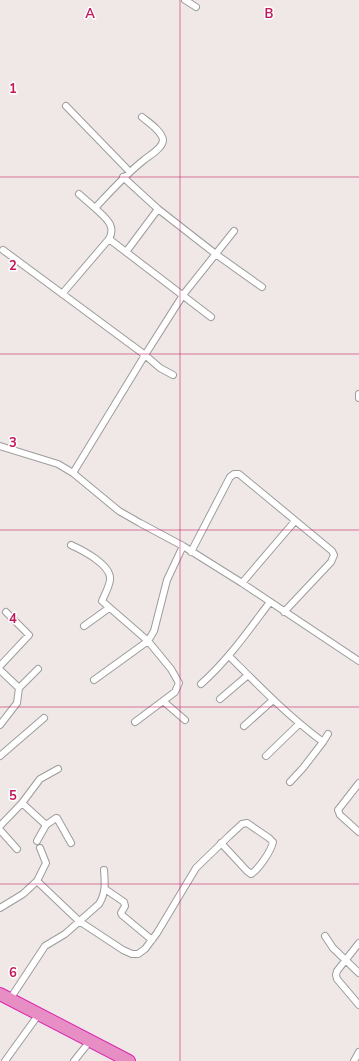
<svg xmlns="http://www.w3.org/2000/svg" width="359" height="1061" viewBox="0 0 359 1061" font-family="'Nunito Sans',sans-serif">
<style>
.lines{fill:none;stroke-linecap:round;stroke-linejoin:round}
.street-casing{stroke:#9c9c9c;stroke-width:8}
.highway-casing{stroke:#da26b1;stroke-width:14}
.street{stroke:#fff;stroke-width:6}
.highway{stroke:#e78ec4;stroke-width:12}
.grid{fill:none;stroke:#c2185b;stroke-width:1;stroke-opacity:0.55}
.grid-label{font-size:13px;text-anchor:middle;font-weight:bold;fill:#c2185b;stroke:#fff;stroke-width:3;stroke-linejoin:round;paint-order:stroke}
</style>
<rect width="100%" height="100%" fill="#f0e8e6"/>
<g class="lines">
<defs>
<path id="street" d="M185 0 196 7
M66 106 129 171
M142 117C148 122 162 131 163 140 163 148 150 155 144 160 126 174 111 191 95 208 104 217 117 225 109 239L211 317
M123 177 158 209 217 255 262 287
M79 194 95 208
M3 250 145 355 160 368 173 375
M126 252 158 209
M62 294 109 239
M359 394V398
M0 446 58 464 73 473 119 511 140 523 183 546 242 583 359 661
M73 473 145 355 183 295 234 231
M71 545C82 550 112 565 110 580 109 587 105 594 102 601L148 641 171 669 179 683 175 692 135 722
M191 552 230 477 234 474H239L332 551 334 555 331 562 284 612
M242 583 295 521
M84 626 109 608
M229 656C260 687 287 715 323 742L303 768 290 782
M0 666 29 635 6 612
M0 670 19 688 38 669
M94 680 148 641 154 631 167 580 183 546
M201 684C228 660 248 631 270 602
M220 699 248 675
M163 701 185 720
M0 725 17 703 19 688
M244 726 273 700
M323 742 328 734
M0 756 44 718
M266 756 299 724
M359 783 338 810 340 815 359 832
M22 803 46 825 56 818H57L71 843
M0 826 22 803 40 779 58 769
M0 830 17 849
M37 841 46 825
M40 848 46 863 37 881 79 921 123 950 132 954H138L145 949 157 933 196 868 229 836 242 824 247 823 269 838 273 842C271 851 259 869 251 874L247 871 221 843
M105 889 124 902 125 906 121 913 122 915 152 940
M0 908 23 894 37 881
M325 936 333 948 359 973
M359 943 337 971 336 975 337 979 359 1005
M10 999 45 946 65 934 99 904C106 893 105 883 104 870
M5 1061 39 1014
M74 1061 90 1041
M354 1061 359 1052"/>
<path id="highway" d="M0 994 129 1061"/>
</defs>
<use href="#street" class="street-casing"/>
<use href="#highway" class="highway-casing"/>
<use href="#street" class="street"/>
<use href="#highway" class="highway"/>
</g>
<path class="grid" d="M180 0V1061M0 177H359M0 354H359M0 530H359M0 707H359M0 884H359"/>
<g class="grid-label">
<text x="90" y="18">A</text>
<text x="269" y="18">B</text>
<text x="13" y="93">1</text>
<text x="13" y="270">2</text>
<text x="13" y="447">3</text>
<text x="13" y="623">4</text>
<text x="13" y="800">5</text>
<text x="13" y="977">6</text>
</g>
</svg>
